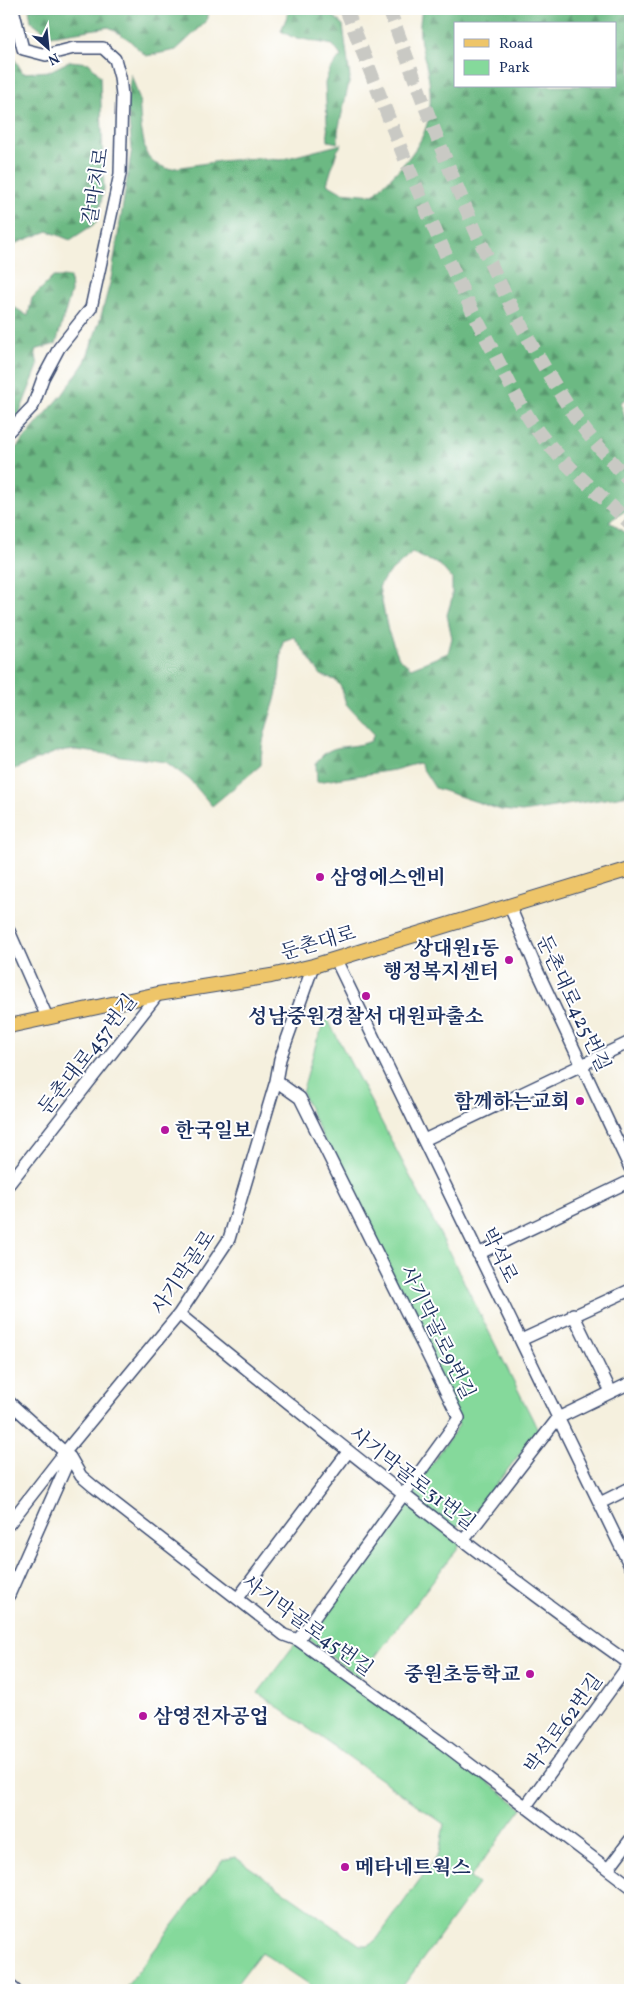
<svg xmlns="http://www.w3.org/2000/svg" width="639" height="1999" viewBox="0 0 639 1999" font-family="Vollkorn,'Noto Serif KR',serif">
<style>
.forest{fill:url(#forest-firs);stroke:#447470;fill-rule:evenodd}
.park{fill:#85d99b;stroke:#50847c}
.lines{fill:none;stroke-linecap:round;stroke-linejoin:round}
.major-tunnel{stroke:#c9c9c4;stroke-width:14;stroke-dasharray:14 7;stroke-linecap:butt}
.minor-casing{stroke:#3c4c71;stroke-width:14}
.major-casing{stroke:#3c4c71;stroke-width:16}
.minor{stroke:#fff;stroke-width:11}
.major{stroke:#eec569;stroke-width:14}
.poi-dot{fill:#b5179e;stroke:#fff;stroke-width:2}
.labels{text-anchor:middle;stroke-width:4;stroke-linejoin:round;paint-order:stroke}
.street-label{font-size:20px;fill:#1b2f5e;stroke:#fff}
.poi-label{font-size:20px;font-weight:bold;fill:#1b2f5e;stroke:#fff;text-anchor:start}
</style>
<defs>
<pattern id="forest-firs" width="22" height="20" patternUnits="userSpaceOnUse" patternTransform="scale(1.25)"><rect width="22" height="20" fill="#6cb983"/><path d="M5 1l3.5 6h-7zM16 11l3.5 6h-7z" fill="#58976e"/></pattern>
</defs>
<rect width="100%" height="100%" fill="#fff"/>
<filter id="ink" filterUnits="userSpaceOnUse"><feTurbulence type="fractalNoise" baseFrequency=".02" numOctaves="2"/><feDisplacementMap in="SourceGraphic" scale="10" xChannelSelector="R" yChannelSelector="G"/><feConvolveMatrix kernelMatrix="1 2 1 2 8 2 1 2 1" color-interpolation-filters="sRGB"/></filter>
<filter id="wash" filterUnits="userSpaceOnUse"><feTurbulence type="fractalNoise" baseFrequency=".0096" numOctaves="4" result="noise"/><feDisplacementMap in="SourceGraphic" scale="20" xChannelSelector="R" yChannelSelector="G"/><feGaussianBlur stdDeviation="1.12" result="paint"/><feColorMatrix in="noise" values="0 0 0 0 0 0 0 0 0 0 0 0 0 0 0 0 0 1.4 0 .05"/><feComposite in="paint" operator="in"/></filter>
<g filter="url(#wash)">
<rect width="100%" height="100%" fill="#f5f0de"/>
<path class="forest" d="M29 9H210L206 22 176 50 146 56 128 39 109 27 50 36 31 21Z
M290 9H326L343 25 350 78 338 131V143L328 141 325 83 329 71 341 56 333 45 292 37 281 31Z
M422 9H630V397L621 402 630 440V508L609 521 630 537V795L522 812 501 810 435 788 419 763 394 770 317 782 316 763C332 740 348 751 371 741L374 734 346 704 341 687 335 680 321 675 294 637 283 641C280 660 280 682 275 700 268 724 261 739 261 765L212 806 190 780 166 762 76 750 56 752 9 771V456L63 394 85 362 100 320 111 279 132 148 127 103 131 74 139 98 141 127 146 153 154 163 168 169 220 161 257 158 280 160 342 144 337 151 327 184 341 192 373 195C414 155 440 132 427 69 421 43 417 37 422 9ZM455 24H615V86H455ZM412 553 440 565 452 579V598L447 615 452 638 448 653 411 668 399 658 388 631 379 587 385 577Z
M9 50 23 73 50 71 70 61 89 63 100 76 104 189 96 223 70 240 48 231 9 246Z
M53 277H70L71 292 56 344 35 350 38 366 20 412 9 424V304L28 316 32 298Z"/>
<path class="park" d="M327 1018 436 1226 538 1430 469 1520 457 1526 448 1527 417 1504 414 1489 459 1425 302 1093 317 1040Z
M404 1496 463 1541 359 1678 303 1635Z
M298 1640 522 1808 470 1878 478 1884 400 1990H318L261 1952 232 1990H124L223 1860 235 1857 360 1945H369L377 1939 439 1853 444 1824 258 1693Z"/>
</g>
<g filter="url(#ink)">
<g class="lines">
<path class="major-tunnel" d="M346 9C391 123 433 238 491 347 505 374 524 416 544 439 569 469 601 496 630 523
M389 9C440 148 492 291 574 415 590 439 612 461 630 482"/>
<defs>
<path id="minor" d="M9 431 33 406 43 378 59 348 91 308 120 174 122 96 120 77 115 59 103 48H74L46 55 23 49 13 9
M510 907 537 970 630 1168
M9 931 47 1017
M336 960 630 1566
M276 1081 300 1098 459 1418 298 1640
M424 1140 630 1042
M9 1184 158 994
M478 1254 630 1181
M179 1314C327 1435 475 1554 630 1664
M573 1314 611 1392
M521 1340 630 1290
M9 1402 70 1457 81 1476 94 1487 284 1635 298 1640 442 1743 630 1886
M600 1503 630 1488
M9 1524 65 1452 179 1314 229 1239 276 1081 280 1059 313 966
M463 1541 558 1418 630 1383
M9 1595 70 1457
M238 1598 348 1452
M526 1806 630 1663
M608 1869 630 1840
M9 1985 15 1990"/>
<path id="major" d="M9 1026 158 994 271 976 313 966 630 869"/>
</defs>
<use href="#minor" class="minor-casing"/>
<use href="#major" class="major-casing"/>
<use href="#minor" class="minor"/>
<use href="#major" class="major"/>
</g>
</g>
<g class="poi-dot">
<circle cx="320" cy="877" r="5"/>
<circle cx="509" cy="960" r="5"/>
<circle cx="366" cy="996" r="5"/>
<circle cx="580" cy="1101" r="5"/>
<circle cx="165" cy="1130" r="5"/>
<circle cx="530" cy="1674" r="5"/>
<circle cx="143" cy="1716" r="5"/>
<circle cx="345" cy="1867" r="5"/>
</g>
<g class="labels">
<g class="street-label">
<text transform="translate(95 186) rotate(-81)" y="7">갈마치로</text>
<text transform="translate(318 942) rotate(-16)" y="7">둔촌대로</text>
<text transform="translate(574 1003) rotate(65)" y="7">둔촌대로425번길</text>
<text transform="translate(87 1054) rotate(-52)" y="7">둔촌대로457번길</text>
<text transform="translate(500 1255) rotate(64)" y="7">박석로</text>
<text transform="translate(183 1272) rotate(-56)" y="7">사기막골로</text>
<text transform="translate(438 1332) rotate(64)" y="7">사기막골로9번길</text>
<text transform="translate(413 1478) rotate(38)" y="7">사기막골로31번길</text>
<text transform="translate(308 1625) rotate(36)" y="7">사기막골로45번길</text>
<text transform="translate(563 1723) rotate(-54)" y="7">박석로62번길</text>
</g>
<g class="poi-label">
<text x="330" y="884">삼영에스엔비</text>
<text x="499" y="955" text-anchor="end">상대원1동<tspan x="499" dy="23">행정복지센터</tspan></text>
<text x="366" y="1023" text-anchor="middle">성남중원경찰서 대원파출소</text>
<text x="570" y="1108" text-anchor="end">함께하는교회</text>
<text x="175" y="1137">한국일보</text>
<text x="520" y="1681" text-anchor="end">중원초등학교</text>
<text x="153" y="1723">삼영전자공업</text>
<text x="355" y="1874">메타네트웍스</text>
</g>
</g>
<rect width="639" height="1999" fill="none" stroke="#fff" stroke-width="30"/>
<rect x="454" y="22" width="162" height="65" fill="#ffffff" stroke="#a4acbf"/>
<rect x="464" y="39" width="25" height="8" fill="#eec569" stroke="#a4acbf"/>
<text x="499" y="48" font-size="15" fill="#1b2f5e">Road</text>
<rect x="464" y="60" width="25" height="15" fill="#85d99b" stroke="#a4acbf"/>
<text x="499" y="72" font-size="15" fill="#1b2f5e">Park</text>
<g transform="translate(48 48) rotate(153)" stroke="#ffffff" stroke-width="4" paint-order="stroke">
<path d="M0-4L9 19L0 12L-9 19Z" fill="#1b2f5e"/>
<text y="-8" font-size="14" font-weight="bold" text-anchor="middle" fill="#1b2f5e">N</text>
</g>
</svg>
